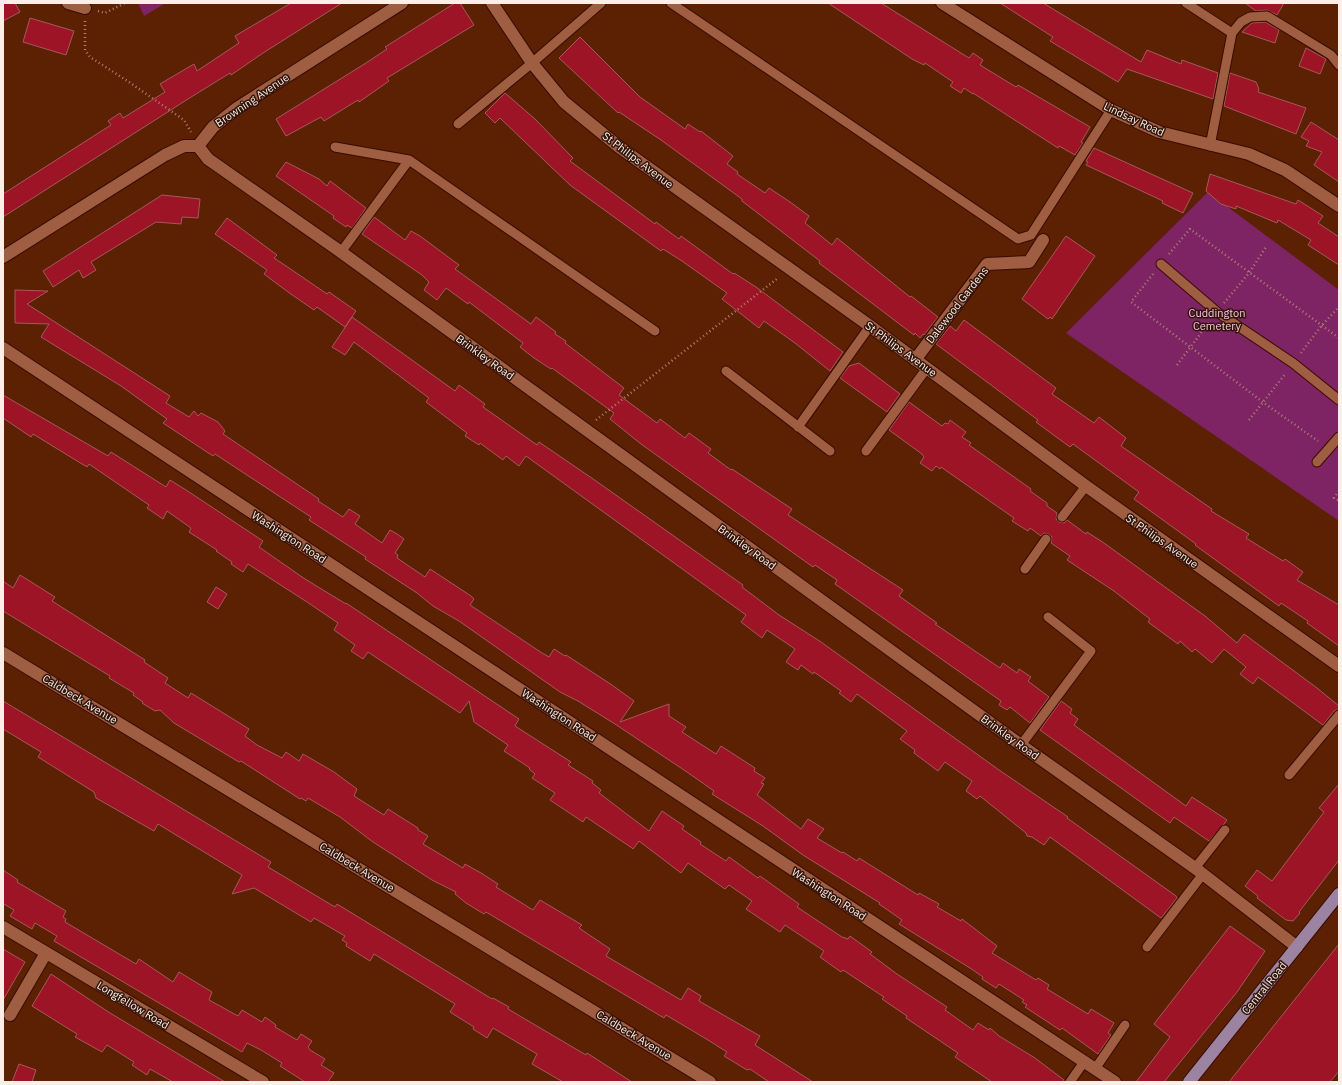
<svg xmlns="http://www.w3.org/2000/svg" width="1342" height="1085" viewBox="0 0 1342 1085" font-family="'IBM Plex Sans',sans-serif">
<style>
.green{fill:#7e2363}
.building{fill:#9d1426;stroke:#a35a59}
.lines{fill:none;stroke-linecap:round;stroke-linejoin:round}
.service-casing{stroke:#390c00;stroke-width:11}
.minor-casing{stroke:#390c00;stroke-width:14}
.primary-casing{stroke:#390c00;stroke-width:14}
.path{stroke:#aa8371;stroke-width:2.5;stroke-dasharray:1 3;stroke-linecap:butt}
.service{stroke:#9f5d42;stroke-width:9}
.minor{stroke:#9f5d42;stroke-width:12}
.primary{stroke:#9b83a1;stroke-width:12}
.labels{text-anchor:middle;stroke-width:3;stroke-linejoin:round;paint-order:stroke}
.street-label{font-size:11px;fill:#feeee8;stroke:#30150a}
.park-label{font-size:11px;fill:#fec4e7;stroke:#30150a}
</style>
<rect width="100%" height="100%" fill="#5c2003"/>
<path class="green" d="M138 3H166L144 16Z
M1208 192 1339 290V521L1066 333Z"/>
<path class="building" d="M3 3H15L20 12 3 21Z
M291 3H342L263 53 231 75 230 73 188 99 3 217V194L111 125 108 121 120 113 123 118 165 92 160 84 194 64 197 71 239 43 235 36Z
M455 3H460L474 25 387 78 389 81 359 102 358 100 324 121 321 117 286 136 276 119 366 63 387 49 385 47Z
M828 3H881L969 58 973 53 983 60 980 65 1016 87 1018 85 1090 127 1081 142 1083 143 1075 155 1059 146 1058 148 973 93V94L964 88 961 93 950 86 953 82 925 63 924 65 912 59Z
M1000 3H1043L1141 62 1147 50 1181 64 1182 60 1218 73 1213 99 1127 69 1118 82 1050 41 1053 37Z
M1245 3H1284L1277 15 1267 10 1256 11Z
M30 18 74 31 66 55 23 42Z
M1265 22 1279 30 1275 43 1242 32 1252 23Z
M580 37 640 97 685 129 688 124 700 132 701 131 733 156 727 164 738 172 737 174 765 193 769 188 790 202 809 216 805 223 832 245 837 238 910 297 911 296 938 317 924 335 923 334 920 338 915 333 914 335 819 263 820 261 742 201V199L661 140 619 112 618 113 559 58Z
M1306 48 1326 59 1320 74 1299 66Z
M1230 73 1256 82 1259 89 1258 92 1306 108 1296 134 1224 106Z
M505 93 535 119 573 158 570 161 655 224 656 222 679 239 681 236 733 274 734 273 756 287 843 352 830 371 795 343 764 321 759 328 722 299 727 293 682 261 663 249 661 251 570 185 500 118 495 123 485 113Z
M1311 122 1339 140V182L1314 165 1322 152 1306 146 1309 141 1301 137Z
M1094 148 1193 193 1183 213 1162 203 1163 201 1086 165 1088 162 1086 161Z
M286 162 319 179 327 186 330 181 366 208 352 228 347 225 346 227 333 218 334 216 276 176Z
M1210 174 1296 204 1298 200 1323 216 1318 223 1339 237V265L1308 245 1311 240 1278 220 1277 223 1236 206V209L1221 204 1206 191Z
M162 195 200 199 198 218 182 217 181 224 156 222 91 262 96 270 83 278 79 270 53 287 43 271Z
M374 217 405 240 411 231 420 236 459 265 455 269 531 324 536 317 556 332 555 334 566 341 565 343 624 388 619 395 657 423 660 419 685 438 689 433 711 449 708 453 731 470 732 469 792 509 788 515 903 590 899 596 937 623 935 624 1000 668 1003 663 1017 673 1019 669 1031 677 1028 681 1049 697 1030 723 1010 707 1007 710 999 705 1001 701 835 584 837 580 815 565 813 567 641 444 610 419 614 413 552 368 551 369 534 358 520 347 523 343 469 302 468 304 446 288 437 300 424 290 429 282 422 275 362 234Z
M227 218 277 255 274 258 289 268 327 294 329 292 356 311 345 327 317 307 314 310 288 292 264 274 267 270 215 234Z
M1066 236 1095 256 1052 319 1050 317 1048 319 1022 299Z
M15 290 48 291 27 304 170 396 166 403 189 417 194 411 198 416 201 413 218 422 225 431 223 434 319 499 318 501 332 510 343 517 349 509 360 516 355 524 382 543 390 530 397 534 404 539 395 553 398 555 397 558 425 577 430 569 471 596 474 599 470 605 542 653 549 657 554 649 565 656 566 655 612 685 634 701 620 722 669 704V716L686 727 682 732 716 754 721 746 755 768 754 771 765 778 761 783 764 784 757 795 801 829 808 819 824 829 817 838 842 853 843 852 857 861 859 858 918 895 919 893 939 904 937 907 961 921 962 919 997 946 992 953 1036 980 1038 978 1049 985 1047 989 1088 1014 1091 1009 1114 1023 1108 1033 1111 1035 1098 1054 1062 1028 1060 1030 1025 1007 1027 1005 1022 1002 1024 1000 999 984 996 988 982 979 983 977 970 968 899 924 902 920 879 904 880 903 803 855 763 826 712 794 714 791 687 772 615 724 578 701 560 692 459 621 433 606 417 593 365 559 366 557 309 520 311 517 285 500 215 454 213 456 163 423 167 419 121 386 41 337 49 324 15 323Z
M352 317 455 391 459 385 485 404 483 407 537 445 539 442 596 481 743 585 742 587 779 615 821 642 999 770 1068 817 1067 818 1176 896 1177 898 1161 918 1050 837 1044 845 1032 837 1027 836 1026 833 980 796 977 799 966 791 972 781 945 762 938 771 914 753 915 750 900 739 907 731 857 694 851 702 839 693 841 691 814 672 813 674 801 665 798 670 786 662 795 649 767 630 762 638 741 622 746 615 526 456 519 466 506 456 503 460 480 443 479 445 465 436 467 433 426 402 429 398 354 342 345 355 332 347Z
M964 320 1056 388 1052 394 1094 423 1099 417 1126 438 1121 446 1212 509 1211 511 1249 534 1246 538 1283 561 1285 559 1303 572 1297 580 1339 605V646L1307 623 1308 621 1281 603 1279 606 1195 545 1196 544 1134 499 1139 492 1073 444 1070 447 1036 422 1038 420 936 344 950 326 956 331Z
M859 363 900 394 887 412 840 378 849 366Z
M3 395 108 456 111 452 166 487 170 480 186 490 263 541 259 547 305 579 346 604V603L519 719 515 726 571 762 568 765 593 781 592 783 601 790 599 793 649 831 662 811 684 826 682 829 701 842 700 844 726 861 729 857 758 878 760 876 799 904 797 907 842 937 848 939 850 936 872 952 870 954 897 974 947 1007 945 1010 973 1030 978 1023 989 1030 990 1028 999 1036 1035 1058 1064 1080V1082H992L955 1057 958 1053 906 1018 907 1016 882 999 884 997 843 970 841 972 820 957 824 951 785 925 780 932 746 909 752 901 729 885 725 889 688 863 681 873 639 841 633 849 632 848 586 817 583 822 550 800 555 793 532 778 535 774 529 769 530 768 504 751 508 745 474 722 469 701 460 713 368 652 363 659 351 651 355 645 334 630 338 623 307 602 248 564 243 572 231 564 232 562 216 551 217 550 189 532 191 528 167 511 163 519 147 508 149 505 89 464 87 467 33 434 31 437 3 418Z
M909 402 942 426 945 423 948 424 950 420 966 432 962 437 971 443 969 445 1031 489 1030 491 1047 503V506L1057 513 1056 519 1059 522 1064 523 1067 520 1086 534 1087 532 1104 543 1205 616 1237 643 1244 634 1317 688 1339 706V709L1334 711 1323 725 1258 677 1253 684 1240 674 1246 667 1224 649 1212 663 1195 649 1192 652 1180 641 1178 644 1148 622 1150 619 1114 591 1067 560 1070 556 1051 543 1052 537 1049 534 1044 533 1041 536 1030 528 1028 531 1012 521 1014 518 941 467 940 469 936 466 932 471 920 463 924 457 922 454 889 430Z
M20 575 55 597 52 601 145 660 144 662 168 678 165 683 188 698 191 693 249 729 245 736 257 745 282 758 286 752 299 761 303 754 334 772 357 789 354 796 384 815 388 809 418 828V830L428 836 423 844 463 868 465 864 481 873 498 884 496 887 533 910 540 900 582 925 579 928 610 949 606 956 681 1000 688 988 701 996 699 1001 760 1036 755 1045 813 1082H769L750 1069 747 1070 724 1056 727 1052 708 1040 666 1015 664 1018 486 912 484 914 466 903 455 894 456 892 432 880 373 842 340 817 308 798 306 801 301 798 300 799 241 761 239 762 174 723 160 710 155 711 142 703 143 702 133 695 134 693 109 678 110 676 3 611V581L13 588Z
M216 587 227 594 218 609 207 602Z
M3 701 271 862 268 867 335 907 337 904 492 999 493 998 509 1007 508 1009 586 1055 587 1053 632 1082H563L532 1064 537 1054 493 1028 487 1038 473 1029 474 1027 450 1012 455 1004 374 954 370 961 346 946 347 943 342 940 345 936 314 918 311 922 254 888 232 894 242 875 158 824 154 831 96 798 94 792 38 757 41 752 3 729Z
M1061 701 1072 709 1070 713 1078 719 1074 725 1186 806 1192 797 1227 820 1224 824 1209 841 1174 817 1170 823 1040 730Z
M1339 784V860L1299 912 1300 913 1293 921 1286 920 1257 898 1258 896 1245 886 1257 870 1272 881 1324 812 1319 808Z
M3 870 18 880 17 882 66 911 63 917 66 919 65 922 136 964 139 959 173 982 179 972 212 992 209 1000 238 1016 242 1010 262 1022 265 1017 276 1025 275 1027 297 1040 301 1034 312 1041 308 1047 310 1050 325 1059 321 1065 334 1073 328 1082H305L280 1066 282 1063 261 1050 247 1043 242 1052 76 954 54 941 57 936 35 923 32 929 10 916 14 910 4 904 3 906Z
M1230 926 1265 951 1237 992 1164 1082H1136L1170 1037 1154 1024Z
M1339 944V1071L1330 1082H1229Z
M3 949 25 962 3 1000Z
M51 974 110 1013 225 1082H173L150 1069 147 1075 132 1065 134 1062 107 1045 102 1052 75 1037 77 1034 32 1006Z
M19 1064 36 1070 32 1082H12Z"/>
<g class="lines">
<defs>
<path id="service" d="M671 3 1018 239 1031 235 1111 110
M1186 3 1232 33
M458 124 532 63 601 3
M1210 146 1232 33 1241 22 1250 17 1267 16 1331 55 1339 65
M335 147 409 160 655 331
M341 252 409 160
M1161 264 1217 312 1293 363 1339 400
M726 371 830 451
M798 427 870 326
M866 451 927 368
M1317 462 1339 437
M1062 517 1086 486
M1025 569 1046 539
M1021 745 1091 651 1048 617
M1289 775 1339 715
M1195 868 1225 830
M1147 947 1203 874
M1095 1069 1125 1025
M1070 1082 1084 1062"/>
<path id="minor" d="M68 3 85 8
M492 3 532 63 564 102 619 147 870 326 1086 486 1339 666
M942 3 1111 110 1159 132 1249 154 1285 170 1339 206
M198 146 208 159 341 252 1021 745 1195 868 1297 947
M3 257 165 155 184 146H198L213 127 237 108 402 3
M3 348 1115 1082
M915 360 987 264 1029 262 1043 240
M3 653 710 1082
M3 927 263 1082
M10 1015 46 953"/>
<path id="primary" d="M1189 1082 1339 894"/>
</defs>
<use href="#service" class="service-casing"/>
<use href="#minor" class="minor-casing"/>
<use href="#primary" class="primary-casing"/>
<path class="path" d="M98 11 105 13 125 3
M85 21V50L90 57 129 82 184 120 191 132
M1169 254 1190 229 1339 338
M1153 274 1131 302 1264 403 1318 441
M1224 303 1249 273 1266 247
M1301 353 1322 325 1339 307
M1177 365 1210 321
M596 420 778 278
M1249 420 1286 373
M1339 491 1334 498 1339 501"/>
<use href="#service" class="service"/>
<use href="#minor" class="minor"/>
<use href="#primary" class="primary"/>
</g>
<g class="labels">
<g class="street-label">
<text transform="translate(252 100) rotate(-34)" y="4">Browning Avenue</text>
<text transform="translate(1134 119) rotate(25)" y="4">Lindsay Road</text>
<text transform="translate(638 160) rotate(37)" y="4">St Philips Avenue</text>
<text transform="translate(957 305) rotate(-52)" y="4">Dalewood Gardens</text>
<text transform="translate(901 349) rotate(36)" y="4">St Philips Avenue</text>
<text transform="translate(485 357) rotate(36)" y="4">Brinkley Road</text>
<text transform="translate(289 537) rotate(33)" y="4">Washington Road</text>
<text transform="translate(1162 541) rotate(35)" y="4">St Philips Avenue</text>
<text transform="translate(747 547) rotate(36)" y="4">Brinkley Road</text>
<text transform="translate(80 699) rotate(31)" y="4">Caldbeck Avenue</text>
<text transform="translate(559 715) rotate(33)" y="4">Washington Road</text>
<text transform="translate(1010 737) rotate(36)" y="4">Brinkley Road</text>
<text transform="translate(357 867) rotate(31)" y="4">Caldbeck Avenue</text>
<text transform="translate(829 894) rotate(33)" y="4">Washington Road</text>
<text transform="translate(1264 988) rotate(-51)" y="4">Central Road</text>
<text transform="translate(133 1005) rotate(31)" y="4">Longfellow Road</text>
<text transform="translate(634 1035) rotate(31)" y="4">Caldbeck Avenue</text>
</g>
<g class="park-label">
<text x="1217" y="317">Cuddington<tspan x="1217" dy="13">Cemetery</tspan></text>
</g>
</g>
<rect width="1342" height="1085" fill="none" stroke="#feeee8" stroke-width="8"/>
</svg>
